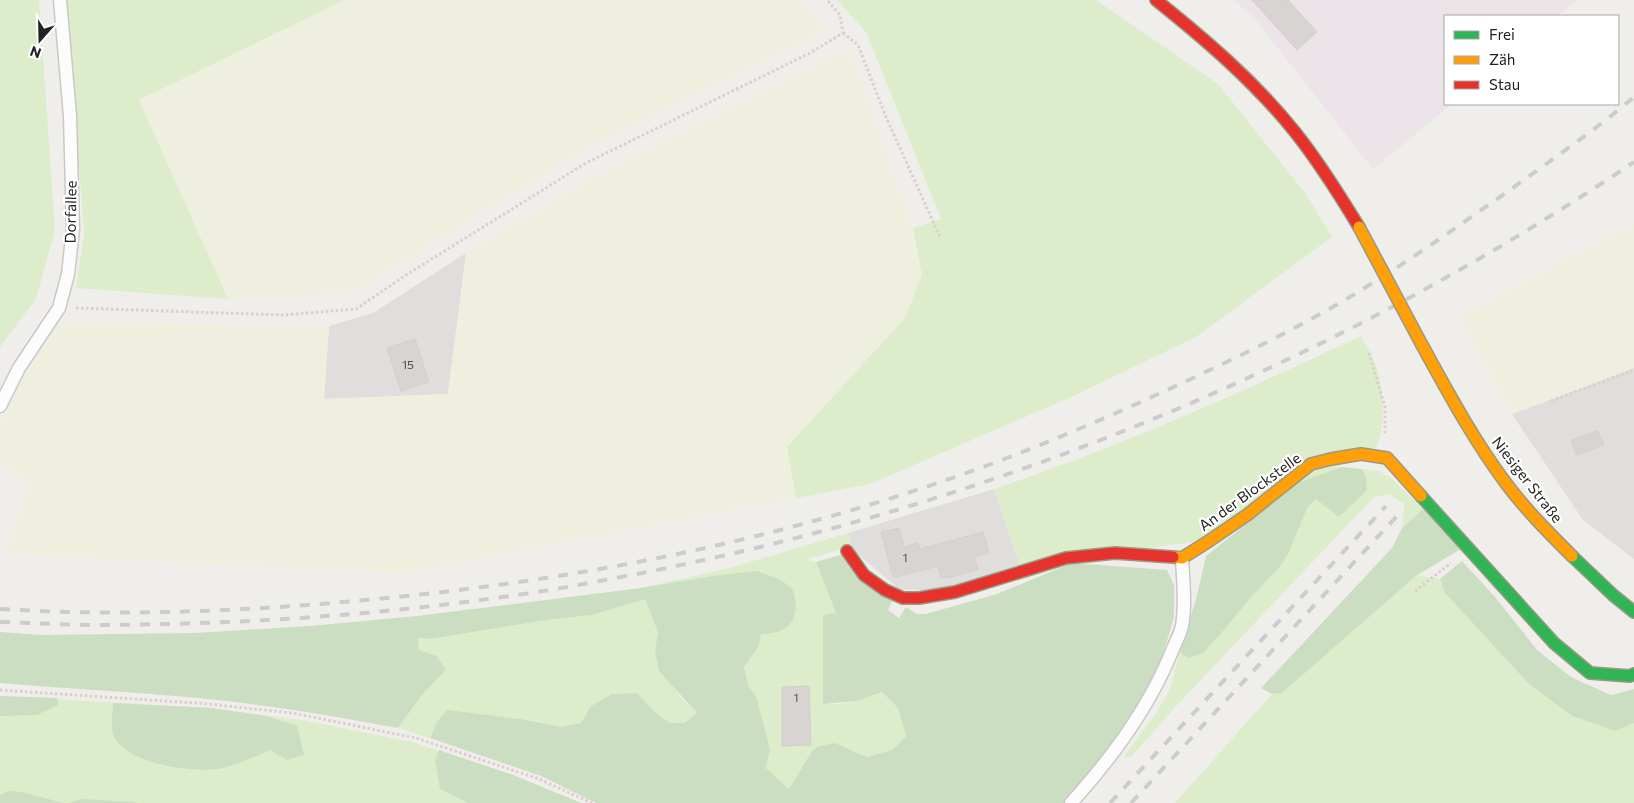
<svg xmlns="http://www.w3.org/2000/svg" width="1634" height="803" viewBox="0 0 1634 803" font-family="Commissioner,sans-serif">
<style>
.residential{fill:#dfdedc}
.industrial{fill:#ede4e9}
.farmland{fill:#efefdf}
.grass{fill:#ddeccb}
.forest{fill:#cbdec1}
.building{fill:#d7d4d2;stroke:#d3d0cc}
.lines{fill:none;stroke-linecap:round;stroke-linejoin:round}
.lane-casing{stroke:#c9c8c7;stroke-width:15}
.fast-casing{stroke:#999a82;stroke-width:14}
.slow-casing{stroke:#999a82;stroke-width:14}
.jam-casing{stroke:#999a82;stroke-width:14}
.path{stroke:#dccecd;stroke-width:3;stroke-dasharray:2.5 2.5;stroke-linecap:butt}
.lane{stroke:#fdfcfc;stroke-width:12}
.fast{stroke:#30b455;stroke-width:11}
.slow{stroke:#ff9f0a;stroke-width:11}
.jam{stroke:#e5322d;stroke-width:11}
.rail{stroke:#ccc;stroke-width:4;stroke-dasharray:10 10;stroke-linecap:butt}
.slow-bridge-casing{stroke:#999a82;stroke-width:14;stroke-linecap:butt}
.slow-bridge{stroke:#ff9f0a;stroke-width:11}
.labels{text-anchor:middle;stroke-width:4.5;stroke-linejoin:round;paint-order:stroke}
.number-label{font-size:12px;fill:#4f4e4e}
.street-label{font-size:15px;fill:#222;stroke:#fff}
</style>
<rect width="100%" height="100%" fill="#f0eeeb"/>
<path class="residential" d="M466 253 448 394 324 399 329 326 373 313Z
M1634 368V559L1583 520 1512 414Z
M994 489 1020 565 934 591 899 589 854 551 848 533Z"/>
<path class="industrial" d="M1233 0H1577L1558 16H1445V104H1452L1373 169 1254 18Z"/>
<path class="farmland" d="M344 0H799L825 31 588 147 351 293 228 299 139 99Z
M850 47 913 228 922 275 905 318 787 447 796 498 404 573 5 554 29 482 0 462V423L55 322 329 326 324 399 448 394 466 253 599 175Z
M1634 223V368L1512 414 1460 317Z"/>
<path class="grass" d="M0 0H39L55 230 36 299 0 347Z
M67 0H344L139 100 228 299 76 288 84 234Z
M837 0H1096L1218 84 1305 193 1332 237 1196 337 1069 398 870 484 796 498 787 447 905 318 922 275 913 228 941 219 866 32Z
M1361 336C1365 344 1371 352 1374 361 1384 387 1386 421 1377 447L1193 542 1020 565 994 489C1121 446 1240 393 1361 336Z
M1362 469 1379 471 1391 478 1423 509 1402 528 1404 504 1389 494 1374 497 1178 704 1132 756 1123 758 1156 713 1169 692 1180 652 1188 658 1278 569 1307 508 1317 499 1366 477Z
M848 533 852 546 805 560 816 562 836 613 823 615V704C844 706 863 699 882 692L898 708 906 736 892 750 867 757 835 743 819 746 812 751 789 789 766 768 770 750 757 699 748 684 744 667 759 646 761 634C782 635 786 629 796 612L641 588 726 569Z
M1417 575 1440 579 1445 593 1530 685 1572 716 1615 731 1634 723V803H1175L1272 694 1282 693Z
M646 598 658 632 655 651 678 694 697 713 684 723H670L654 711 637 693 613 694 591 706 581 723 561 727 521 719 487 716 437 722 430 738 398 728 422 695 446 670 437 656 419 650 418 638 430 639 553 619 592 615Z
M0 696 211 708 302 720 412 742 513 775 581 803H0Z"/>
<path class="forest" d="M1341 467 1362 469 1366 477 1367 490 1339 517 1316 499 1307 508 1288 554 1278 569 1251 597 1223 631 1203 653 1188 658 1180 652 1196 599 1206 556 1298 483Z
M1423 509 1461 549 1417 575 1282 693 1272 694 1261 688 1392 548 1402 528Z
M844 554 892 601 888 610 899 618 906 607 917 614H926L997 594 1072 563 1167 570 1174 585V617L1158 671 1113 745 1064 803H596L541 776 430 738 437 722 447 710 521 719 561 727 581 723 591 706 612 694 637 693 654 711 670 723H684L697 713 659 671 655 651 658 632 645 599 592 615 553 619 430 639 418 638 419 650 437 656 446 670 422 695 398 728C324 714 250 702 175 696 117 691 58 688 0 683V632L40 635 195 633 310 626 417 616 641 588 714 576 756 571 779 579 793 589C794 596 797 606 795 613 791 630 777 634 761 634L759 646 744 667 748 684 757 699 770 750 766 768 789 789 812 751 819 746 835 743 867 757 892 750 906 736 898 708 882 692 857 701 823 704V615L836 613 816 562Z
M1462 561 1495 597 1537 650 1571 677 1611 695 1634 689V723L1615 731 1572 716 1530 685 1445 593 1440 579Z
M0 696 57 698 58 705 37 715 0 716Z
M113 703 211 708 266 716 297 726 304 755 287 760 270 750C256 756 242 763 227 767 200 775 132 765 116 740 109 731 113 714 113 703Z
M439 750 513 775 581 803H468L440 789 435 760Z
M9 791 22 792 63 803H0V795Z
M81 799 133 802 139 803H69Z"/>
<path class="building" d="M1252 0H1288L1317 32 1297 50Z
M415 339 429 382 401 391 387 348Z
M1598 431 1604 445 1576 455 1571 440Z
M899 528 904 547 918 543 920 549 983 532 989 553 974 557 978 569 951 577 941 578 938 566 895 577 893 576 881 532Z
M809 686 811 745 782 746V687Z"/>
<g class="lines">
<defs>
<path id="lane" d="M0 406 19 368 59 308 68 274 73 229 70 116 60 0
M1071 803C1112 758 1149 708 1172 651 1175 643 1180 635 1182 626 1186 604 1183 580 1182 558"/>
<path id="fast" d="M1421 496 1554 643 1590 673 1630 676 1634 674
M1572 556 1613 595 1634 612"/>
<path id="slow" d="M1422 345C1448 392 1473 439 1505 482 1525 509 1548 532 1572 556
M1173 557 1182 558 1209 541 1247 515 1311 464 1331 459 1361 454 1387 458 1421 496"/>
<path id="jam" d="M1156 0C1206 40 1255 82 1295 132 1319 162 1339 194 1359 227
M847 551 864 575 885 590 903 598H919L955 592 1066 558 1115 553 1173 557"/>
</defs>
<use href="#lane" class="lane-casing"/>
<use href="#fast" class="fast-casing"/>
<use href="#slow" class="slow-casing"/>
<use href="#jam" class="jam-casing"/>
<path class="path" d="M843 33 858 45 886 117 940 237
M76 308 283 315 356 309 406 275 586 163 810 53 843 33 840 15 827 0
M1369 353 1385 407V435
M1551 401 1634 370
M1415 591 1451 563
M0 690 209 704 292 713 416 738 539 779 592 803"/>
<use href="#lane" class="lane"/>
<use href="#fast" class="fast"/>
<use href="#slow" class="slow"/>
<use href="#jam" class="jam"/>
<path class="rail" d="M0 609C114 616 229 612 343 602 533 586 722 553 904 494 993 466 1080 430 1165 391 1221 365 1278 338 1331 308 1392 273 1450 232 1507 192 1550 161 1594 131 1634 97
M0 622C35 623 69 625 104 625 237 624 370 616 502 597 551 591 599 581 647 572 999 502 1337 362 1634 162
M1110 803 1386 506
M1131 803 1397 516"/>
<defs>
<path id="slow-bridge" d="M1359 227 1422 345"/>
</defs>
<use href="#slow-bridge" class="slow-bridge-casing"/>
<use href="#slow-bridge" class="slow-bridge"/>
</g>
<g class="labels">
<g class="number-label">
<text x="408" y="369">15</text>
<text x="905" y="562">1</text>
<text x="796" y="702">1</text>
</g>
<g class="street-label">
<text transform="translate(71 212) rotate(-89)" y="5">Dorfallee</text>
<text transform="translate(1527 480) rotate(52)" y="5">Niesiger Straße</text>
<text transform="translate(1250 492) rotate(-36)" y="5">An der Blockstelle</text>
</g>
</g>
<rect x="1444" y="15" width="175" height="90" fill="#ffffff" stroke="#a7a7a7"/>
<rect x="1454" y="31" width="25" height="8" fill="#30b455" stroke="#a7a7a7"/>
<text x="1489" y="40" font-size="15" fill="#222222">Frei</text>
<rect x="1454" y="56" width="25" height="8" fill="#ff9f0a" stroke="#a7a7a7"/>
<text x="1489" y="65" font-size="15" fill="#222222">Zäh</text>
<rect x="1454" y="81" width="25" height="8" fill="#e5322d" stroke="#a7a7a7"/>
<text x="1489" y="90" font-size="15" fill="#222222">Stau</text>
<g transform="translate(40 40) rotate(200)" stroke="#ffffff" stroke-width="4" paint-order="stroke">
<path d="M0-4L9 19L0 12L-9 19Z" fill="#222222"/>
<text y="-8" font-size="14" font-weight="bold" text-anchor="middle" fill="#222222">N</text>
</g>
</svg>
